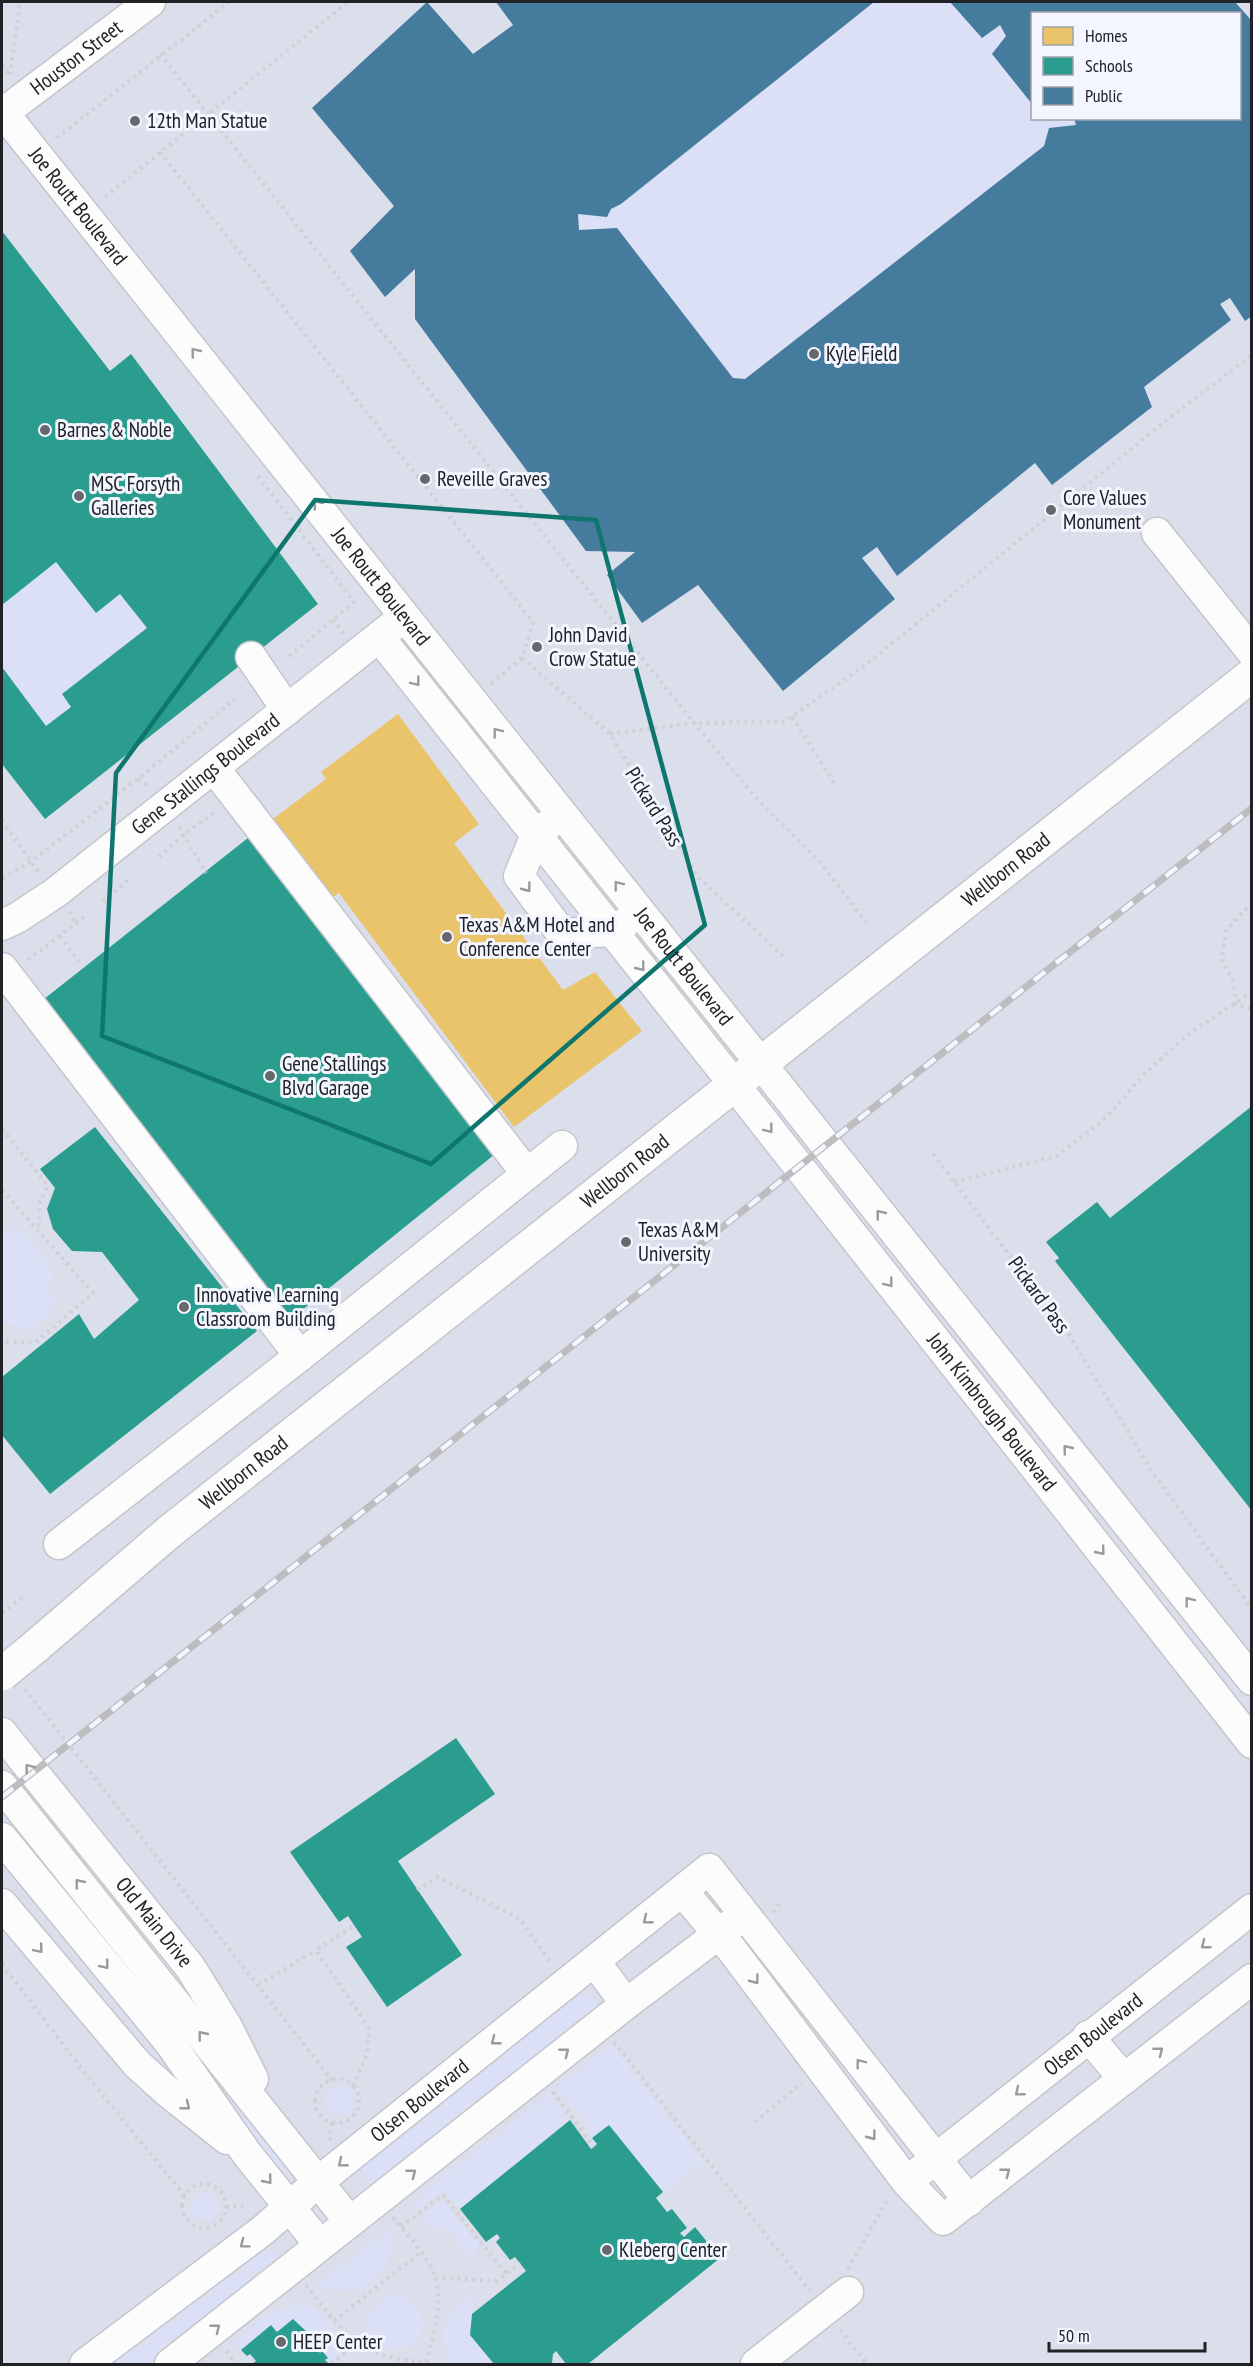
<svg xmlns="http://www.w3.org/2000/svg" width="1253" height="2366" viewBox="0 0 1253 2366" font-family="'PT Sans Narrow',sans-serif">
<style>
.built{fill:#dbdeeb;fill-rule:evenodd}
.green{fill:#dbe0f6;fill-rule:evenodd}
.homes{fill:#e9c46a}
.schools{fill:#2a9d8f}
.public{fill:#457b9d}
.lines{fill:none;stroke-linecap:round;stroke-linejoin:round}
.minor-casing{stroke:#c5c6cb;stroke-width:33}
.major-casing{stroke:#c5c6cb;stroke-width:36}
.path{stroke:#d1d1d3;stroke-width:4;stroke-dasharray:3 4.5;stroke-linecap:butt}
.minor{stroke:#fcfcfd;stroke-width:30}
.major{stroke:#fcfcfd;stroke-width:33}
.rail-casing{stroke:#bdbdbf;stroke-width:7}
.rail{stroke:#f3f5ff;stroke-width:4.5;stroke-dasharray:14;stroke-linecap:butt}
.major-bridge-casing{stroke:#c5c6cb;stroke-width:36;stroke-linecap:butt}
.major-bridge{stroke:#fcfcfd;stroke-width:33}
.oneway{stroke:#999a9c}
.marked{fill:none;stroke:#0f766e;stroke-width:4.5;stroke-linejoin:round}
.poi-dot{fill:#67686d;stroke:#f3f5ff;stroke-width:2}
.labels{text-anchor:middle;stroke-width:6;stroke-linejoin:round;paint-order:stroke}
.street-label{font-size:21px;fill:#212226;stroke:#f3f5ff}
.poi-label{font-size:21px;fill:#212226;stroke:#f3f5ff;text-anchor:start}
</style>
<rect width="100%" height="100%" fill="#e8eaf0"/>
<path class="built" d="M2 2H1251V2364H2ZM1032 14H1240V118H1032Z"/>
<path class="green" d="M427 2 473 54 513 26 496 2H1235L1251 21V316L1245 321 1230 298 1221 304 1231 320 1144 386 1152 407 1052 485 1035 464 897 576 877 548 863 558 895 599 783 691 698 585 642 623 607 575 635 553 586 551 415 319V269L385 297 350 251 394 206 312 108ZM1032 14H1240V118H1032Z
M56 562 95 613 120 594 147 628 62 694 71 707 46 726 2 667V625L3 623 2 620V605Z
M22 1227 46 1262 54 1277 46 1287 47 1295 56 1301 44 1318 23 1334 17 1325 2 1323V1228L12 1231Z
M2 1802 286 2165 280 2170 130 1981 2 1824Z
M580 1991 589 1993 598 2007 374 2187 360 2168 371 2157Z
M611 2044 704 2162 663 2192 609 2125 592 2138 590 2129 557 2087Z
M325 2101a14 14 0 1 1 28 0a14 14 0 1 1-28 0Z
M549 2093 570 2120 460 2209 444 2190 417 2211 416 2202 423 2193Z
M191 2206a14 14 0 1 1 28 0a14 14 0 1 1-28 0Z
M443 2200 480 2246 476 2249 475 2264 446 2228 431 2230 424 2225 420 2218Z
M389 2229C402 2273 355 2304 316 2286Z
M267 2244 279 2259 257 2281 152 2364H105Z
M473 2294V2308L475 2312 470 2335 494 2364H451C434 2329 447 2316 473 2294Z
M368 2323a27 27 0 1 1 54 0a27 27 0 1 1-54 0Z
M297 2305C323 2307 333 2328 350 2345L328 2363 325 2360 328 2358 322 2351 320 2352 300 2325 277 2332 271 2325 241 2350 235 2342C254 2326 271 2307 297 2305Z"/>
<path class="homes" d="M398 714 479 824 454 843 563 990 595 972 642 1031 514 1127 339 893 328 901 269 822 326 779 321 772Z"/>
<path class="schools" d="M2 231 110 371 131 354 318 604 45 819 2 764V667L46 726 71 707 62 694 147 628 120 594 96 613 56 562 2 605Z
M253 834 500 1150 291 1319 39 1003Z
M1252 1106V1511L1055 1261 1059 1258 1046 1242 1097 1202 1110 1218Z
M95 1127 257 1331 50 1494 2 1435V1377L79 1314 94 1339 139 1300 102 1252 72 1251 53 1229 47 1209 55 1188 40 1169Z
M456 1738 495 1794 398 1861 462 1955 387 2007 346 1947 362 1937 348 1916 339 1922 290 1852Z
M570 2120 591 2149 597 2144 592 2138 609 2125 663 2192 656 2198 667 2212 672 2209 687 2228 680 2233 684 2237 695 2227 720 2258 588 2364H566L556 2351 553 2354 552 2363 550 2364H494L470 2335 472 2314 526 2271 515 2257 510 2260 496 2242 500 2238 497 2234 486 2242 460 2209Z
M293 2319 307 2332 304 2333 320 2353 322 2351 328 2358 325 2360 329 2364H252L256 2361 250 2354 247 2356 241 2350 271 2325 277 2332Z"/>
<path class="public" d="M427 2 473 54 513 25 496 2H874L621 204 611 209 607 217 578 214 579 230 617 228 733 378 745 379 1044 146 1049 128 1076 125 1074 118H1240V14H1032V104L992 54 1006 36 1000 25 982 38 950 2H1235L1252 21V316L1245 321 1230 298 1220 304 1231 320 1144 387 1152 407 1052 485 1035 463 897 576 877 547 862 558 895 599 783 691 698 585 642 623 607 575 635 552 586 551 415 319V269L385 297 350 251 394 206 312 108Z"/>
<g class="lines">
<defs>
<g id="minor">
<path id="s1" d="M2 111 1252 1680"/>
<path id="s2" d="M3 113 150 2"/>
<path d="M1157 533 1252 652"/>
<path id="s3" d="M379 637 733 1083 1252 1743"/>
<path d="M251 657 287 710"/>
<path d="M214 768 527 1174"/>
<path d="M548 825 536 835 519 876 562 934 613 931 625 923"/>
<path id="s4" d="M2 925 17 918 55 893 394 625"/>
<path d="M2 968 300 1356"/>
<path d="M59 1544 300 1356 562 1146"/>
<path id="s5" d="M2 1733 190 1967 226 2025 253 2079"/>
<path d="M2 1786 350 2222"/>
<path d="M2 1838 170 2043 247 2154 320 2245"/>
<path d="M682 1891 732 1950 907 2182 943 2220 1252 1979"/>
<path d="M2 1904 137 2064 168 2092 227 2139"/>
<path d="M595 1962 626 2004"/>
<path d="M1088 2036 1124 2079"/>
<path id="s6" d="M919 2172 1252 1909"/>
<path id="s7" d="M85 2364 262 2231 318 2182 709 1869 969 2201"/>
<path d="M170 2364 626 2004 733 1923"/>
<path d="M756 2364 848 2292"/>
</g>
<g id="major">
<path id="s8" d="M35 1647 169 1532 1252 675"/>
</g>
</defs>
<use href="#minor" class="minor-casing"/>
<use href="#major" class="major-casing"/>
<path class="path" d="M160 54 694 723 757 799 819 861 866 922
M2 65 10 75
M10 75 20 2
M57 138 229 2
M160 152 533 622 522 658 492 683 490 681
M105 197 348 2
M258 476 354 602 287 658
M333 619 344 634
M522 658 610 734 698 877 784 957
M792 717 834 783
M610 734 694 723 784 722 863 667 1168 419 1252 355
M139 778 149 788
M2 820 39 873
M179 827 206 873
M159 857 183 835 218 810
M2 878 32 861 139 778 235 699
M103 902 130 878
M1252 902 1226 931 1222 960 1233 981 1236 1004 1252 1009
M69 912 76 924
M60 936 79 962
M28 960 84 917
M2 1129 48 1186 40 1202 38 1231
M933 1154 1068 1333 1151 1470 1252 1609
M954 1182 1057 1156 1107 1117 1145 1073 1190 1033 1252 992
M2 1190 93 1293 35 1343 2 1341
M2 1613 22 1598
M25 1689 332 2080
M417 1890 438 1877 520 1919 551 1963
M773 1912 782 1900
M2 1964 84 2072 185 2196
M258 1985 316 1950
M614 2042 810 2291
M315 2101a22 22 0 1 1 44 0a22 22 0 1 1-44 0Z
M353 2086 367 2054 369 2028 316 1950 354 1926
M553 2092 594 2147
M755 2122 802 2083
M332 2123 329 2137 332 2141
M182 2206a22 22 0 1 1 44 0a22 22 0 1 1-44 0Z
M226 2207 242 2206 246 2212
M393 2217C405 2232 418 2246 428 2262 448 2293 434 2330 426 2363
M401 2227 443 2195 506 2274
M848 2269 889 2197
M435 2278 497 2281 520 2263
M306 2285C328 2314 350 2345 386 2356 399 2361 415 2359 427 2364
M334 2321 421 2252
M840 2330 867 2364
M226 2351 237 2364
M331 2364 358 2342"/>
<use href="#minor" class="minor"/>
<use href="#major" class="major"/>
<defs>
<path id="rail" d="M2 1797 1252 808"/>
</defs>
<use href="#rail" class="rail-casing"/>
<use href="#rail" class="rail"/>
<defs>
<path id="major-bridge" d="M2 1674 35 1647"/>
</defs>
<use href="#major-bridge" class="major-bridge-casing"/>
<use href="#major-bridge" class="major-bridge"/>
</g>
<defs><path id="oneway-chevron" d="M-2-3.5L2.5 0L-2 3.5" fill="none" stroke-width="1.6" stroke-linecap="round" stroke-linejoin="round" transform="scale(1.5)"/></defs>
<g class="oneway">
<use href="#oneway-chevron" transform="translate(195 352) rotate(-129)"/>
<use href="#oneway-chevron" transform="translate(317 504) rotate(-129)"/>
<use href="#oneway-chevron" transform="translate(416 682) rotate(52)"/>
<use href="#oneway-chevron" transform="translate(497 732) rotate(-128)"/>
<use href="#oneway-chevron" transform="translate(618 885) rotate(-128)"/>
<use href="#oneway-chevron" transform="translate(527 888) rotate(53)"/>
<use href="#oneway-chevron" transform="translate(641 967) rotate(51)"/>
<use href="#oneway-chevron" transform="translate(769 1129) rotate(52)"/>
<use href="#oneway-chevron" transform="translate(880 1214) rotate(-129)"/>
<use href="#oneway-chevron" transform="translate(889 1283) rotate(52)"/>
<use href="#oneway-chevron" transform="translate(1067 1449) rotate(-129)"/>
<use href="#oneway-chevron" transform="translate(1101 1551) rotate(51)"/>
<use href="#oneway-chevron" transform="translate(1189 1601) rotate(-128)"/>
<use href="#oneway-chevron" transform="translate(29 1768) rotate(-128)"/>
<use href="#oneway-chevron" transform="translate(79 1883) rotate(-129)"/>
<use href="#oneway-chevron" transform="translate(647 1920) rotate(141)"/>
<use href="#oneway-chevron" transform="translate(1205 1945) rotate(142)"/>
<use href="#oneway-chevron" transform="translate(39 1949) rotate(50)"/>
<use href="#oneway-chevron" transform="translate(105 1965) rotate(51)"/>
<use href="#oneway-chevron" transform="translate(755 1980) rotate(53)"/>
<use href="#oneway-chevron" transform="translate(202 2035) rotate(-129)"/>
<use href="#oneway-chevron" transform="translate(495 2041) rotate(142)"/>
<use href="#oneway-chevron" transform="translate(1159 2051) rotate(-38)"/>
<use href="#oneway-chevron" transform="translate(565 2052) rotate(-38)"/>
<use href="#oneway-chevron" transform="translate(860 2063) rotate(-128)"/>
<use href="#oneway-chevron" transform="translate(1019 2092) rotate(141)"/>
<use href="#oneway-chevron" transform="translate(186 2106) rotate(39)"/>
<use href="#oneway-chevron" transform="translate(872 2136) rotate(53)"/>
<use href="#oneway-chevron" transform="translate(342 2163) rotate(141)"/>
<use href="#oneway-chevron" transform="translate(1006 2172) rotate(-38)"/>
<use href="#oneway-chevron" transform="translate(412 2173) rotate(-38)"/>
<use href="#oneway-chevron" transform="translate(268 2180) rotate(51)"/>
<use href="#oneway-chevron" transform="translate(244 2244) rotate(143)"/>
<use href="#oneway-chevron" transform="translate(216 2328) rotate(-38)"/>
</g>
<path class="marked" d="M315 500 596 520 705 925 431 1164 102 1036 116 773Z"/>
<g class="poi-dot">
<circle cx="135" cy="121" r="6"/>
<circle cx="814" cy="354" r="6"/>
<circle cx="45" cy="430" r="6"/>
<circle cx="425" cy="479" r="6"/>
<circle cx="79" cy="496" r="6"/>
<circle cx="1051" cy="510" r="6"/>
<circle cx="537" cy="647" r="6"/>
<circle cx="447" cy="937" r="6"/>
<circle cx="270" cy="1076" r="6"/>
<circle cx="626" cy="1242" r="6"/>
<circle cx="184" cy="1307" r="6"/>
<circle cx="607" cy="2250" r="6"/>
<circle cx="281" cy="2342" r="6"/>
</g>
<g class="labels">
<g class="street-label">
<text dy="7" stroke="none"><textPath href="#s2" startOffset="92">Houston Street</textPath></text>
<text dy="7" stroke="none"><textPath href="#s1" startOffset="122">Joe Routt Boulevard</textPath></text>
<text dy="7" stroke="none"><textPath href="#s1" startOffset="608">Joe Routt Boulevard</textPath></text>
<text dy="7" stroke="none"><textPath href="#s4" startOffset="254">Gene Stallings Boulevard</textPath></text>
<text transform="translate(654 807) rotate(58)" y="7">Pickard Pass</text>
<text dy="7" stroke="none"><textPath href="#s8" startOffset="1244">Wellborn Road</textPath></text>
<text dy="7" stroke="none"><textPath href="#s1" startOffset="1094">Joe Routt Boulevard</textPath></text>
<text dy="7" stroke="none"><textPath href="#s8" startOffset="758">Wellborn Road</textPath></text>
<text transform="translate(1039 1295) rotate(54)" y="7">Pickard Pass</text>
<text dy="7" stroke="none"><textPath href="#s3" startOffset="988">John Kimbrough Boulevard</textPath></text>
<text dy="7" stroke="none"><textPath href="#s8" startOffset="272">Wellborn Road</textPath></text>
<text dy="7" stroke="none"><textPath href="#s5" startOffset="243">Old Main Drive</textPath></text>
<text dy="7" stroke="none"><textPath href="#s6" startOffset="222">Olsen Boulevard</textPath></text>
<text dy="7" stroke="none"><textPath href="#s7" startOffset="426">Olsen Boulevard</textPath></text>
</g>
<g class="poi-label">
<text x="147" y="128">12th Man Statue</text>
<text x="826" y="361">Kyle Field</text>
<text x="57" y="437">Barnes &amp; Noble</text>
<text x="437" y="486">Reveille Graves</text>
<text x="91" y="491">MSC Forsyth<tspan x="91" dy="24">Galleries</tspan></text>
<text x="1063" y="505">Core Values<tspan x="1063" dy="24">Monument</tspan></text>
<text x="549" y="642">John David<tspan x="549" dy="24">Crow Statue</tspan></text>
<text x="459" y="932">Texas A&amp;M Hotel and<tspan x="459" dy="24">Conference Center</tspan></text>
<text x="282" y="1071">Gene Stallings<tspan x="282" dy="24">Blvd Garage</tspan></text>
<text x="638" y="1237">Texas A&amp;M<tspan x="638" dy="24">University</tspan></text>
<text x="196" y="1302">Innovative Learning<tspan x="196" dy="24">Classroom Building</tspan></text>
<text x="619" y="2257">Kleberg Center</text>
<text x="293" y="2349">HEEP Center</text>
</g>
</g>
<rect width="1253" height="2366" fill="none" stroke="#212226" stroke-width="6"/>
<rect x="1031" y="12" width="210" height="108" fill="#f3f5ff" stroke="#9fa1a8" stroke-width="1.5"/>
<rect x="1043" y="27" width="30" height="18" fill="#e9c46a" stroke="#9fa1a8" stroke-width="1.5"/>
<text x="1085" y="42" font-size="18" fill="#212226">Homes</text>
<rect x="1043" y="57" width="30" height="18" fill="#2a9d8f" stroke="#9fa1a8" stroke-width="1.5"/>
<text x="1085" y="72" font-size="18" fill="#212226">Schools</text>
<rect x="1043" y="87" width="30" height="18" fill="#457b9d" stroke="#9fa1a8" stroke-width="1.5"/>
<text x="1085" y="102" font-size="18" fill="#212226">Public</text>
<path d="M1049 2342v9h156v-9" fill="none" stroke="#212226" stroke-width="3"/>
<text x="1058" y="2342" font-size="18" fill="#212226" stroke="#f3f5ff" stroke-width="4.5" paint-order="stroke">50 m</text>
</svg>
